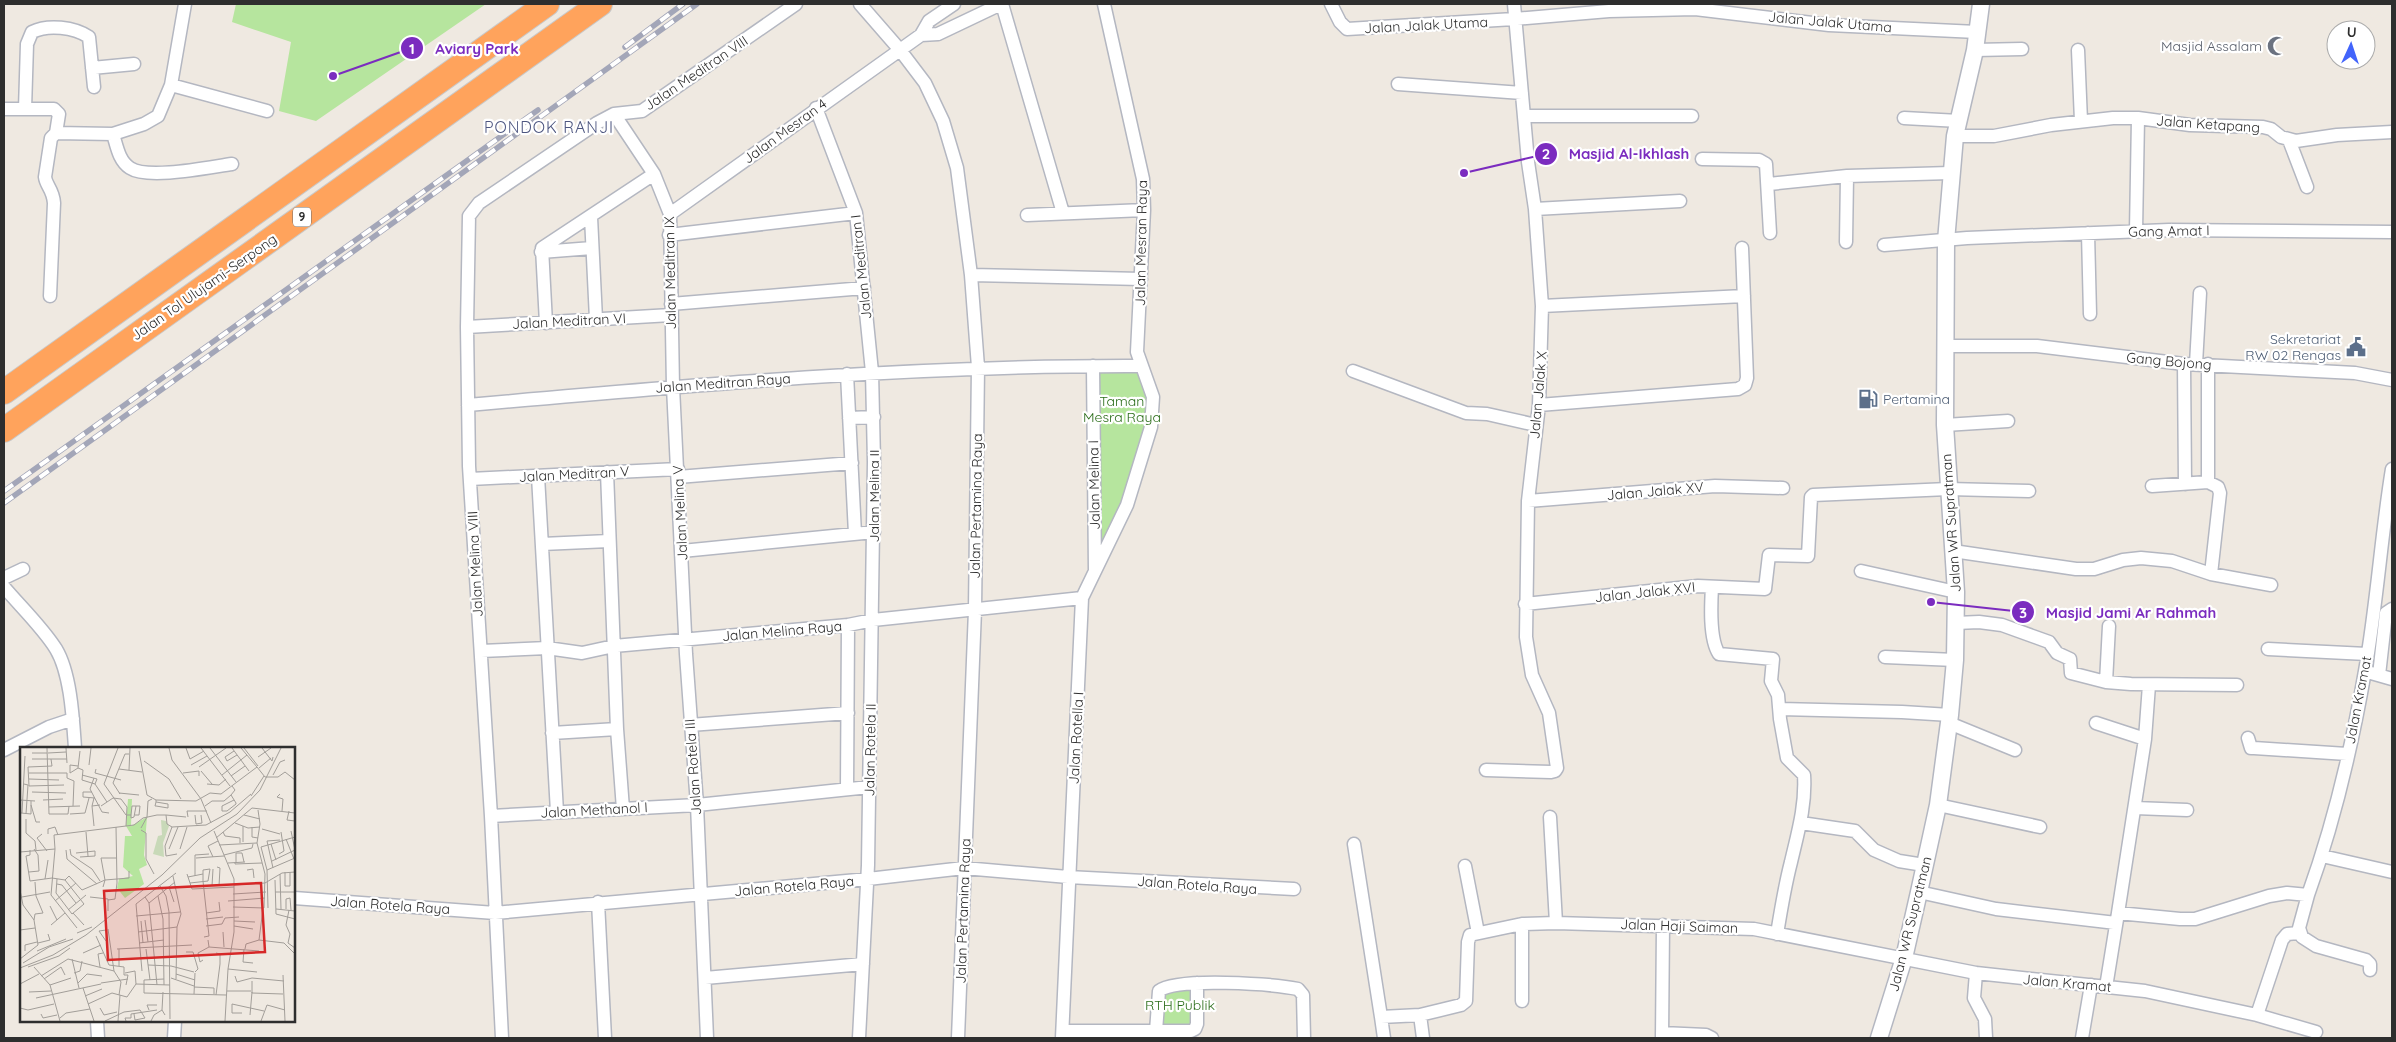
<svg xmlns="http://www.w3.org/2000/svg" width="2396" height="1042" viewBox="0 0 2396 1042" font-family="Quicksand,sans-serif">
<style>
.green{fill:#b6e59e}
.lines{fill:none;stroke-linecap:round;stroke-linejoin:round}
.minor-casing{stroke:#b4b7c1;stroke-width:15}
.tertiary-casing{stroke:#b4b7c1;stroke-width:19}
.motorway-casing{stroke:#c9c9c9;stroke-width:26}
.minor{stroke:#fff;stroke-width:12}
.tertiary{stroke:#fff;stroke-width:16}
.motorway{stroke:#ffa35c;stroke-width:24}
.rail-casing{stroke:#a3a6b8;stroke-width:5.5}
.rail{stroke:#fff;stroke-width:4;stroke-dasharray:11;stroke-linecap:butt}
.labels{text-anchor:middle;stroke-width:4.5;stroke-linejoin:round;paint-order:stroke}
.shield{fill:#fff;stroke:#6d6d6d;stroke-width:1}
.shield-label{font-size:12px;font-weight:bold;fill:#2e2e2e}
.street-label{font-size:14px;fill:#2e2e2e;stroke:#fff}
.worship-label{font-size:14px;fill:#5b616d;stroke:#fff;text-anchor:end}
.service-label{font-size:14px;fill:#4e5e75;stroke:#fff;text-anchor:end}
.park-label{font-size:14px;fill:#2c6e1b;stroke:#fff}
.quarter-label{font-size:16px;letter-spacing:1px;fill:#4d5680;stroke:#fff}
.inset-road{fill:none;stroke:#a29e99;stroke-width:1}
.view{fill:#d62828;fill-opacity:0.15;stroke:#d62828;stroke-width:2.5}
.inset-edge{fill:none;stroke:#2e2e2e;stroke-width:2.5}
.leader{fill:none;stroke:#7b2cbf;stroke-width:2}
.callout-dot{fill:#7b2cbf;stroke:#fff;stroke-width:2}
.mark-label{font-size:15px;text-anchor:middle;font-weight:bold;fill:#fff}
.callout-label{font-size:15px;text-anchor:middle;font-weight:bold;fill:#7b2cbf;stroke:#fff;stroke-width:4.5;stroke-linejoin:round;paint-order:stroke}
</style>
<rect width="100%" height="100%" fill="#efe9e1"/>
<path class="green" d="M236 4H486L316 121 279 111 291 42 232 22Z
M1093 366 1142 370 1153 412 1151 427 1095 574Z
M1206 983 1191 1031H1156L1163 988Z"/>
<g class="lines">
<defs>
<path id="minor" d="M860 4 900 50 925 83 943 121 957 168 971 275 978 367 975 610 958 1038
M1002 4 1063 213
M1331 4 1340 22 1347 29 1514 19 1609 11 1695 9 1829 25 1977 32
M921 35 938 34 1001 4
M1975 50 2022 49
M2078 50 2081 121
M92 68 134 64
M1398 84 1522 93
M171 85 267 111
M816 108 856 213 872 372 874 462 868 865 859 1038
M4 109H54L59 114 56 133 51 138 45 177C46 186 53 189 54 203L50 296
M25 109 27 44 32 32C48 24 74 27 89 37L94 87
M614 114 654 174 670 214 673 387 686 654 697 805 707 1038
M1524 116H1692
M1904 118 1959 121
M56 133 113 134 144 124 158 116 171 85 185 4
M113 134C117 147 119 161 130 168 148 180 210 167 232 164
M1955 136H1994L2051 125 2113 118H2138L2190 125 2263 127 2271 129 2281 137 2296 141 2337 135 2392 132
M2289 140 2307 187
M1702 159 1759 160 1766 164 1770 233
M1769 184 1847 176 1950 173
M1535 209 1680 201
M670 214 921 35 929 21 954 4
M1027 215 1144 210
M591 217 596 319
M2136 231 2138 118
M2088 233 2090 314
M669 235 856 213
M1846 242 1847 176
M1884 245 1967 238 2169 230 2392 232
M541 252 592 248
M971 275 1141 279
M671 304 864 288
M1542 306 1744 296
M546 323 542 248 654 174
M467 327 671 315
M1945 346H2037L2184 364 2355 373 2392 380
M2184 364 2185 484
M2196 364 2200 293
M1093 366 1095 571
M1353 371 1466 413 1487 414 1536 425
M847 374 855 534
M468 405C692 385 915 365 1141 366
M1539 405 1738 389 1745 385 1747 378 1742 248
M849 418 874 417
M1945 425 2008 421
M607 472 617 729 623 809
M538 476 557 812
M678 477 852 463
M470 479 678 469
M2208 482V364
M2152 486 2208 482 2218 487 2220 493 2211 574
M1528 501 1715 486 1783 488
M542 544 609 541
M682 551 874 532
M1953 551 2076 569H2094L2123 560 2141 558 2172 561 2211 574 2271 585
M1861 571 1956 592
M4 578 23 569
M4 587C20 606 43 628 56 649 71 674 73 720 75 748
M1712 587C1711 604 1709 639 1719 654L1773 659 1771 681 1778 695 1780 719 1787 758 1804 775C1806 805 1798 832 1791 862 1785 885 1781 909 1777 934
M1525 604 1698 586 1765 589 1769 555 1808 556 1811 497 1813 495 1948 489 2029 491
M1956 623 1979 622 2002 625 2049 642 2057 653 2070 659 2071 673 2106 682 2131 684 2237 685
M2268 649 2367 654
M481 651 547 648 582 653 614 646 848 625 873 620 1082 598
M1885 657 1955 660
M2371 673 2392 679
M2379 675 2386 613 2392 609
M2106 682 2109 626
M1780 709 1902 712 1950 715
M1949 723 2015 750
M2096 723 2145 739 2118 913
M690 725 848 713
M552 733 617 729
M2248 738 2251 748H2254L2347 754
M2145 739 2149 685
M4 750 49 727 73 719
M1486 770 1551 772 1555 771 1557 768 1549 713 1532 675 1526 637 1528 501 1539 405 1542 306 1535 209 1528 162 1514 4
M847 789 848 625
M1938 805 2040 827
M2135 808 2187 810
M491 816 697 805 869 787
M1550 817 1556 923 1754 929 1976 973 2145 991 2257 1015 2316 1032
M1801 823 1855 831 1874 850 1899 861 1924 865
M1354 844 1381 1017
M2322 856 2392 872
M1465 866 1478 933
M1919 892 1996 909 2116 923
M2308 895 2299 928 2302 937 2316 946 2366 960 2370 964V970
M294 898 495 913 868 879 964 868 1068 877 1294 889
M598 902 605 1038
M1522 924V1001
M1976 973 1974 998 1985 1019 1986 1038
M705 978 863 964
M2106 987 2118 913 2180 919H2195L2269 896 2287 893 2308 895C2334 823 2352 746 2365 671 2377 604 2381 536 2392 469
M1420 1015 1423 1038
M2257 1015 2282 940 2287 934 2299 933
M97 1021 98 1038
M1063 1031H1191L1195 1029 1197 1024V983
M1156 1031 1159 991C1177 977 1273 984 1298 989L1303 995 1304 1038
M1662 1033 1706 1035 1712 1038
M174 1038 175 1021
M502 1038 491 816 469 466 467 327 469 216 479 203 597 123 614 114 642 111 796 4
M1062 1038 1082 598 1127 505 1151 427 1153 397 1137 352 1144 210 1143 179 1104 4
M1384 1038 1381 1017 1420 1015 1461 1005 1466 1001 1468 942 1470 935 1522 924 1556 923
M1662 1038 1663 925
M2082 1038 2091 985"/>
<path id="tertiary" d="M1879 1038 1904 958 1919 892 1938 805 1950 715 1955 660 1956 592 1945 425 1946 241 1955 136 1975 50 1981 4"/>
<path id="motorway" d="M4 392 547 4
M4 430 600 4"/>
</defs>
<use href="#minor" class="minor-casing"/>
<use href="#tertiary" class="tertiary-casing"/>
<use href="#motorway" class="motorway-casing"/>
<use href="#minor" class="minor"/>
<use href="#tertiary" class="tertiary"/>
<use href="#motorway" class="motorway"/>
<defs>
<path id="rail" d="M625 47 683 4
M4 491 538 110
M4 503 697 4"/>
</defs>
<use href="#rail" class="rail-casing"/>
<use href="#rail" class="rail"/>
</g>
<defs>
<symbol id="mosque-bare" viewBox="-9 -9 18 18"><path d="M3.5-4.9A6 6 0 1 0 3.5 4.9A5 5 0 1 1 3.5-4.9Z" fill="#6b7280" stroke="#fff" stroke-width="2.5" paint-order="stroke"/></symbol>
<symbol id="civic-bare" viewBox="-9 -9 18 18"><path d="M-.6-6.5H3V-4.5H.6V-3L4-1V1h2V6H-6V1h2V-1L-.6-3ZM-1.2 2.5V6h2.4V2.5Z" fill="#5c6f8a" stroke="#fff" stroke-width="2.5" paint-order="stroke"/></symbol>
<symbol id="fuel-bare" viewBox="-9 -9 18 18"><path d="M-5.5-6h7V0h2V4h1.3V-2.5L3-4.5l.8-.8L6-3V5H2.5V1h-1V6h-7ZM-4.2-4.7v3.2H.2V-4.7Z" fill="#5c6f8a" stroke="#fff" stroke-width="2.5" paint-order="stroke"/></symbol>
</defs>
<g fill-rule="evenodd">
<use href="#mosque-bare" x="2263" y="32" width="28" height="28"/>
<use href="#civic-bare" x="2342" y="333" width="28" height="28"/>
<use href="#fuel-bare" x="1854" y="385" width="28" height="28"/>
</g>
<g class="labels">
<rect class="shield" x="293" y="207.5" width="18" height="19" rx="4"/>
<g class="shield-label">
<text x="302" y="221">9</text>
</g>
<g class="street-label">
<text transform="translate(1830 22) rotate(5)" y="5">Jalan Jalak Utama</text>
<text transform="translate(1426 25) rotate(-3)" y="5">Jalan Jalak Utama</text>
<text transform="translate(696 73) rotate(-34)" y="5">Jalan Meditran VIII</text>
<text transform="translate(2208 124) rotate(4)" y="5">Jalan Ketapang</text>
<text transform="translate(785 131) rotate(-36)" y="5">Jalan Mesran 4</text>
<text transform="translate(2169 231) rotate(-1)" y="5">Gang Amat I</text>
<text transform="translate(1141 243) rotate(-89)" y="5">Jalan Mesran Raya</text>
<text transform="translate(861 267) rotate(-96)" y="5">Jalan Meditran I</text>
<text transform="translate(670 273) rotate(-91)" y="5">Jalan Meditran IX</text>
<text transform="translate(204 287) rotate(-35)" y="5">Jalan Tol Ulujami–Serpong</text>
<text transform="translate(569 321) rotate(-3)" y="5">Jalan Meditran VI</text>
<text transform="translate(2169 361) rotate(5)" y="5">Gang Bojong</text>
<text transform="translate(723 383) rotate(-4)" y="5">Jalan Meditran Raya</text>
<text transform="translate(1538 395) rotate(-85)" y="5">Jalan Jalak X</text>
<text transform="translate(574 474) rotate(-3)" y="5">Jalan Meditran V</text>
<text transform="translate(1094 485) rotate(-91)" y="5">Jalan Melina I</text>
<text transform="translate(1655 491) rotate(-5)" y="5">Jalan Jalak XV</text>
<text transform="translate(874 496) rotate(-90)" y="5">Jalan Melina II</text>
<text transform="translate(976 506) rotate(-89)" y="5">Jalan Pertamina Raya</text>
<text transform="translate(680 513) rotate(-93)" y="5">Jalan Melina V</text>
<text transform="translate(1951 523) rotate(-94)" y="5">Jalan WR Supratman</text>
<text transform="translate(475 564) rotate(-93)" y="5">Jalan Melina VIII</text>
<text transform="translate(1645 592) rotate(-6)" y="5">Jalan Jalak XVI</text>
<text transform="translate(782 631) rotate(-5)" y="5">Jalan Melina Raya</text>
<text transform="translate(2358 700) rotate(-79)" y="5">Jalan Kramat</text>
<text transform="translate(1076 738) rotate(-87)" y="5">Jalan Rotella I</text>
<text transform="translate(870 750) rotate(-89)" y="5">Jalan Rotela II</text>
<text transform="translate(693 767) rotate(-94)" y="5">Jalan Rotela III</text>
<text transform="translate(594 810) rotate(-3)" y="5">Jalan Methanol I</text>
<text transform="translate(1197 885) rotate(4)" y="5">Jalan Rotela Raya</text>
<text transform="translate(794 886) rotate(-5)" y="5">Jalan Rotela Raya</text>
<text transform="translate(390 905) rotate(4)" y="5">Jalan Rotela Raya</text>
<text transform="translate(963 911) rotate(-88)" y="5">Jalan Pertamina Raya</text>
<text transform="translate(1910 924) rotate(-76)" y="5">Jalan WR Supratman</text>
<text transform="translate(1679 926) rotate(2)" y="5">Jalan Haji Saiman</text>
<text transform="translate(2067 983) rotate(5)" y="5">Jalan Kramat</text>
</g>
<g class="worship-label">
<text x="2262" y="51">Masjid Assalam</text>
</g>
<g class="service-label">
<text x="2341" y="344">Sekretariat<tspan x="2341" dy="16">RW 02 Rengas</tspan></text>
<text x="1883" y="404" text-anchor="start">Pertamina</text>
</g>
<g class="park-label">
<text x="1122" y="406">Taman<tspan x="1122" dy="16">Mesra Raya</tspan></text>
<text x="1180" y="1010">RTH Publik</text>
</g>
<g class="quarter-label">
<text x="549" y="133">PONDOK RANJI</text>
</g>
</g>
<g transform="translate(20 747)">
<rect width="275" height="275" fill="#efe9e1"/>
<path d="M108 52H112L111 79 127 70 124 108 127 118 119 122 124 137 105 151 97 141 99 132 113 129 103 120 105 89H112L106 79Z" fill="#b6e59e"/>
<path d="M141 73 146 74 149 79 143 96 144 110 133 107 138 89 142 88Z" fill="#c8d9b8"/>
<path class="inset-road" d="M27 1 29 67M46 1 47 16M98 1 84 37 106 68M149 1 152 13 181 52M166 1 170 12 184 4M181 1 210 39M190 1 216 35M212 1 229 24M221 1 237 20M224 1 238 19M242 1 252 14 253 10M119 4 127 48 136 53 176 54 190 46 201 47 237 20 245 30H258L265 25 275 33M214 4 205 10 207 14 217 8M12 6H27M28 6 46 5M238 10 251 1M12 12H31L32 19 8 20 9 39 44 38M31 12H47M124 14 149 32 161 52M69 18 71 1M171 18 187 9M58 19 50 18V26L58 21 60 4M179 20 206 1M58 21 63 23 62 33 75 37 87 55M239 21 251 11M76 22 75 26 101 33M99 22 122 25M109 23 110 1M181 24 192 37M9 26H47V31L54 34 53 59M163 26 179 24V29M62 28 77 32 75 37M202 28 227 8M253 28 260 15 265 13M211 29 225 19M74 31 70 42 82 65 89 66M9 32 39 33M4 37 8 38 6 67M187 37 199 38 206 32M212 39 215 43 211 48 216 56V57L207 64H202V59L214 53M12 45 46 46M72 45H63V50L75 51M99 46 119 48M100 47 93 36 105 7H109M260 47 257 50 263 52 262 64M231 49 244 29M74 51 72 59 80 58M181 52 191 76M0 53 15 54M23 53 43 52M136 55 148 57V61L136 59H135L136 55V53M11 58 16 75H20M72 59 74 79M81 59 93 51 101 52 107 60 106 79M185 59 192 54H204L211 48M29 60 60 59M269 64 267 73 275 74M1 66 11 67V54M2 66 5 9M29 67H48L49 59M50 67 65 66 69 51M106 68H111L112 59H120L119 68H115M111 68V71L114 70 116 59M146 68 166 70M175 68 176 77 182 76 181 68M224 68 240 72M168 70 167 64H187M6 72V86L15 94 16 103M215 76 228 81 240 80M152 80 145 99 146 109 157 107M232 80V90L238 91M121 81 127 70 128 54 132 52M242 82 260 87M121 83 126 86V112L134 127M194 84 214 132V185L208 222 205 274M271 84 275 103M66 85 68 109M203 85 205 89 220 91V96M22 87 17 91 27 104M28 87V82L35 80 38 88M196 91 232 61 275 66M266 92 274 112M223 95V79M237 96 240 77 238 63M251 97 256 113M199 98 237 96M35 102 31 148 57 181M50 102 51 108 72 122 80 134M149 102 158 80M160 102 167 80M10 103V108L6 109 10 134 32 131 45 133 64 157 52 167 36 146 37 132M46 103 47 112 77 137M0 105 35 102 34 88 114 78 123 71 137 68H146L147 77 152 80 186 78 210 65 231 47M56 106 75 104V109L60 110M259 107 264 104 261 85M204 108 232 101 233 97M193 110 188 99 198 94M176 111 204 109M252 114 275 103M215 115V117L242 116M216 115V106H222L224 115M208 116 225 115M197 120 200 121 199 139M253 121 247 94 260 93M227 123 233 122 234 131M247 123 241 100 275 90M9 125 19 124 18 108 14 102M265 125V139H270V125M167 127 172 142 214 140M260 127 261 162M153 129 161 167 157 180 156 232M175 129V108L189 107M168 130 183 127M25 132 28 113M45 133 49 129 62 143 69 140M255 133 256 167 275 172M183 134 189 189 184 190M170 136 188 134 190 122 183 123V134M37 137 42 138 56 156M214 138 245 136 262 126 275 125M140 139 146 149 149 165 150 272M192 139 193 122M69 140 85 133 109 131V124M83 140 85 133 81 111H97M149 140 154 155M0 143 3 158 14 173 18 198 0 212M255 145H275M213 147 246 145M138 149 143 172 144 238M2 150 30 145M70 150 88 152V164M125 150 129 156 137 238M88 153 95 152 97 136 96 80M35 154 56 136M208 154 245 151M129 156 155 135M30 159 37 173M213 160 244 161 245 127 237 96M248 161 247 123 275 111M256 162 275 164M266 162V152L270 151 271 163M48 163 66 148M269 163 266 178 270 187 268 196 275 201M53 166 64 178M186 166 200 164 199 155M116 169 160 165M186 172 203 170M14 173 15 167 23 166 16 149 15 135M125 173 128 195M121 174 123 196M214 174 235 175M31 178 45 166M186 179 202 177 205 171 219 170M214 179 233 182M88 182 94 224 101 235 99 248M0 183 15 181M86 183 79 184 86 194M118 185 157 180M203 185 204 200M57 186 72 180M76 189 89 218 104 220V228H108L106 238M188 193 189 200 239 204M239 193 264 196 275 207M239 193 243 162M18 196 30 193 28 187M119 196 144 193M97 202 172 198M99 202V219M126 202 130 233M224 202 223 215 233 216M225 202 226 197 239 193M5 204V198L17 195M17 204 46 192M166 205H173L178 222 175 225M63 206 81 198M52 212 59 241M183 213 180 215 178 206 189 200M3 216 29 200 53 192M128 218 151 219 174 225M8 220 39 209 50 201M14 220 30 238 40 274M80 220 78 207 83 206M0 221 33 208 66 188 142 128 180 91 217 67 240 43 261 1M208 222 237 225M122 224 116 157 156 126M54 226 60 224 62 214M105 226 115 224 116 237M156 227 175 233M263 228 265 274M21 229 48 212 94 224M215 229 217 235 232 231 264 234M151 231 174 239M24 232 41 220 45 228M232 234V246L263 247M58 236 67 227 82 229M81 236 108 232M0 237 19 227M116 237 150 238M30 238 51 231M174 240 194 241V247M63 241 74 274M207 244H231M9 245 31 244M143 245 142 263 145 268M124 246 206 248M124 246V233L144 232M174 247 175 226M196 248 200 217V207L196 206M65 249 82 242M16 251 81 237M68 257 92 246 107 250 116 237M0 261 8 263 34 257M80 261 84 268 97 265M129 263 127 258H137M222 266H212V257L244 264M21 267 23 271 37 268M230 268 232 245M40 271 46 266 70 262M85 274 104 265 120 263 125 271 115 273 114 267M98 274 100 248M106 274 105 271H111V267L137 263M131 274 134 268 142 263M241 274 247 258 265 263"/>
<path class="view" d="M241 136 245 205 88 213 84 144Z"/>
<rect width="275" height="275" class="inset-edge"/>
</g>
<path class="leader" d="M333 76L412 48M1464 173L1546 154M1931 602L2023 612"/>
<g class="callout-dot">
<circle cx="333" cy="76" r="5"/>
<circle cx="1464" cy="173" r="5"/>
<circle cx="1931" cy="602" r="5"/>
<circle cx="412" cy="48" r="12"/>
<circle cx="1546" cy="154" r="12"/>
<circle cx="2023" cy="612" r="12"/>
</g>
<g class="mark-label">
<text x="412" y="54">1</text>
<text x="1546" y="159">2</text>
<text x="2023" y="618">3</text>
</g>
<g class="callout-label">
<text x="477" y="54">Aviary Park</text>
<text x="1629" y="159">Masjid Al-Ikhlash</text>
<text x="2131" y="618">Masjid Jami Ar Rahmah</text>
</g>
<rect width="2396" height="1042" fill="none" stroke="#2e2e2e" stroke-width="10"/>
<g transform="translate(2351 45) rotate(3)"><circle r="24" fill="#ffffff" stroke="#ababab"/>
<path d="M0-4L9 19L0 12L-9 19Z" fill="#4264fb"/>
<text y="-8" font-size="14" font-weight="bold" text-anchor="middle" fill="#2e2e2e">U</text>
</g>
</svg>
